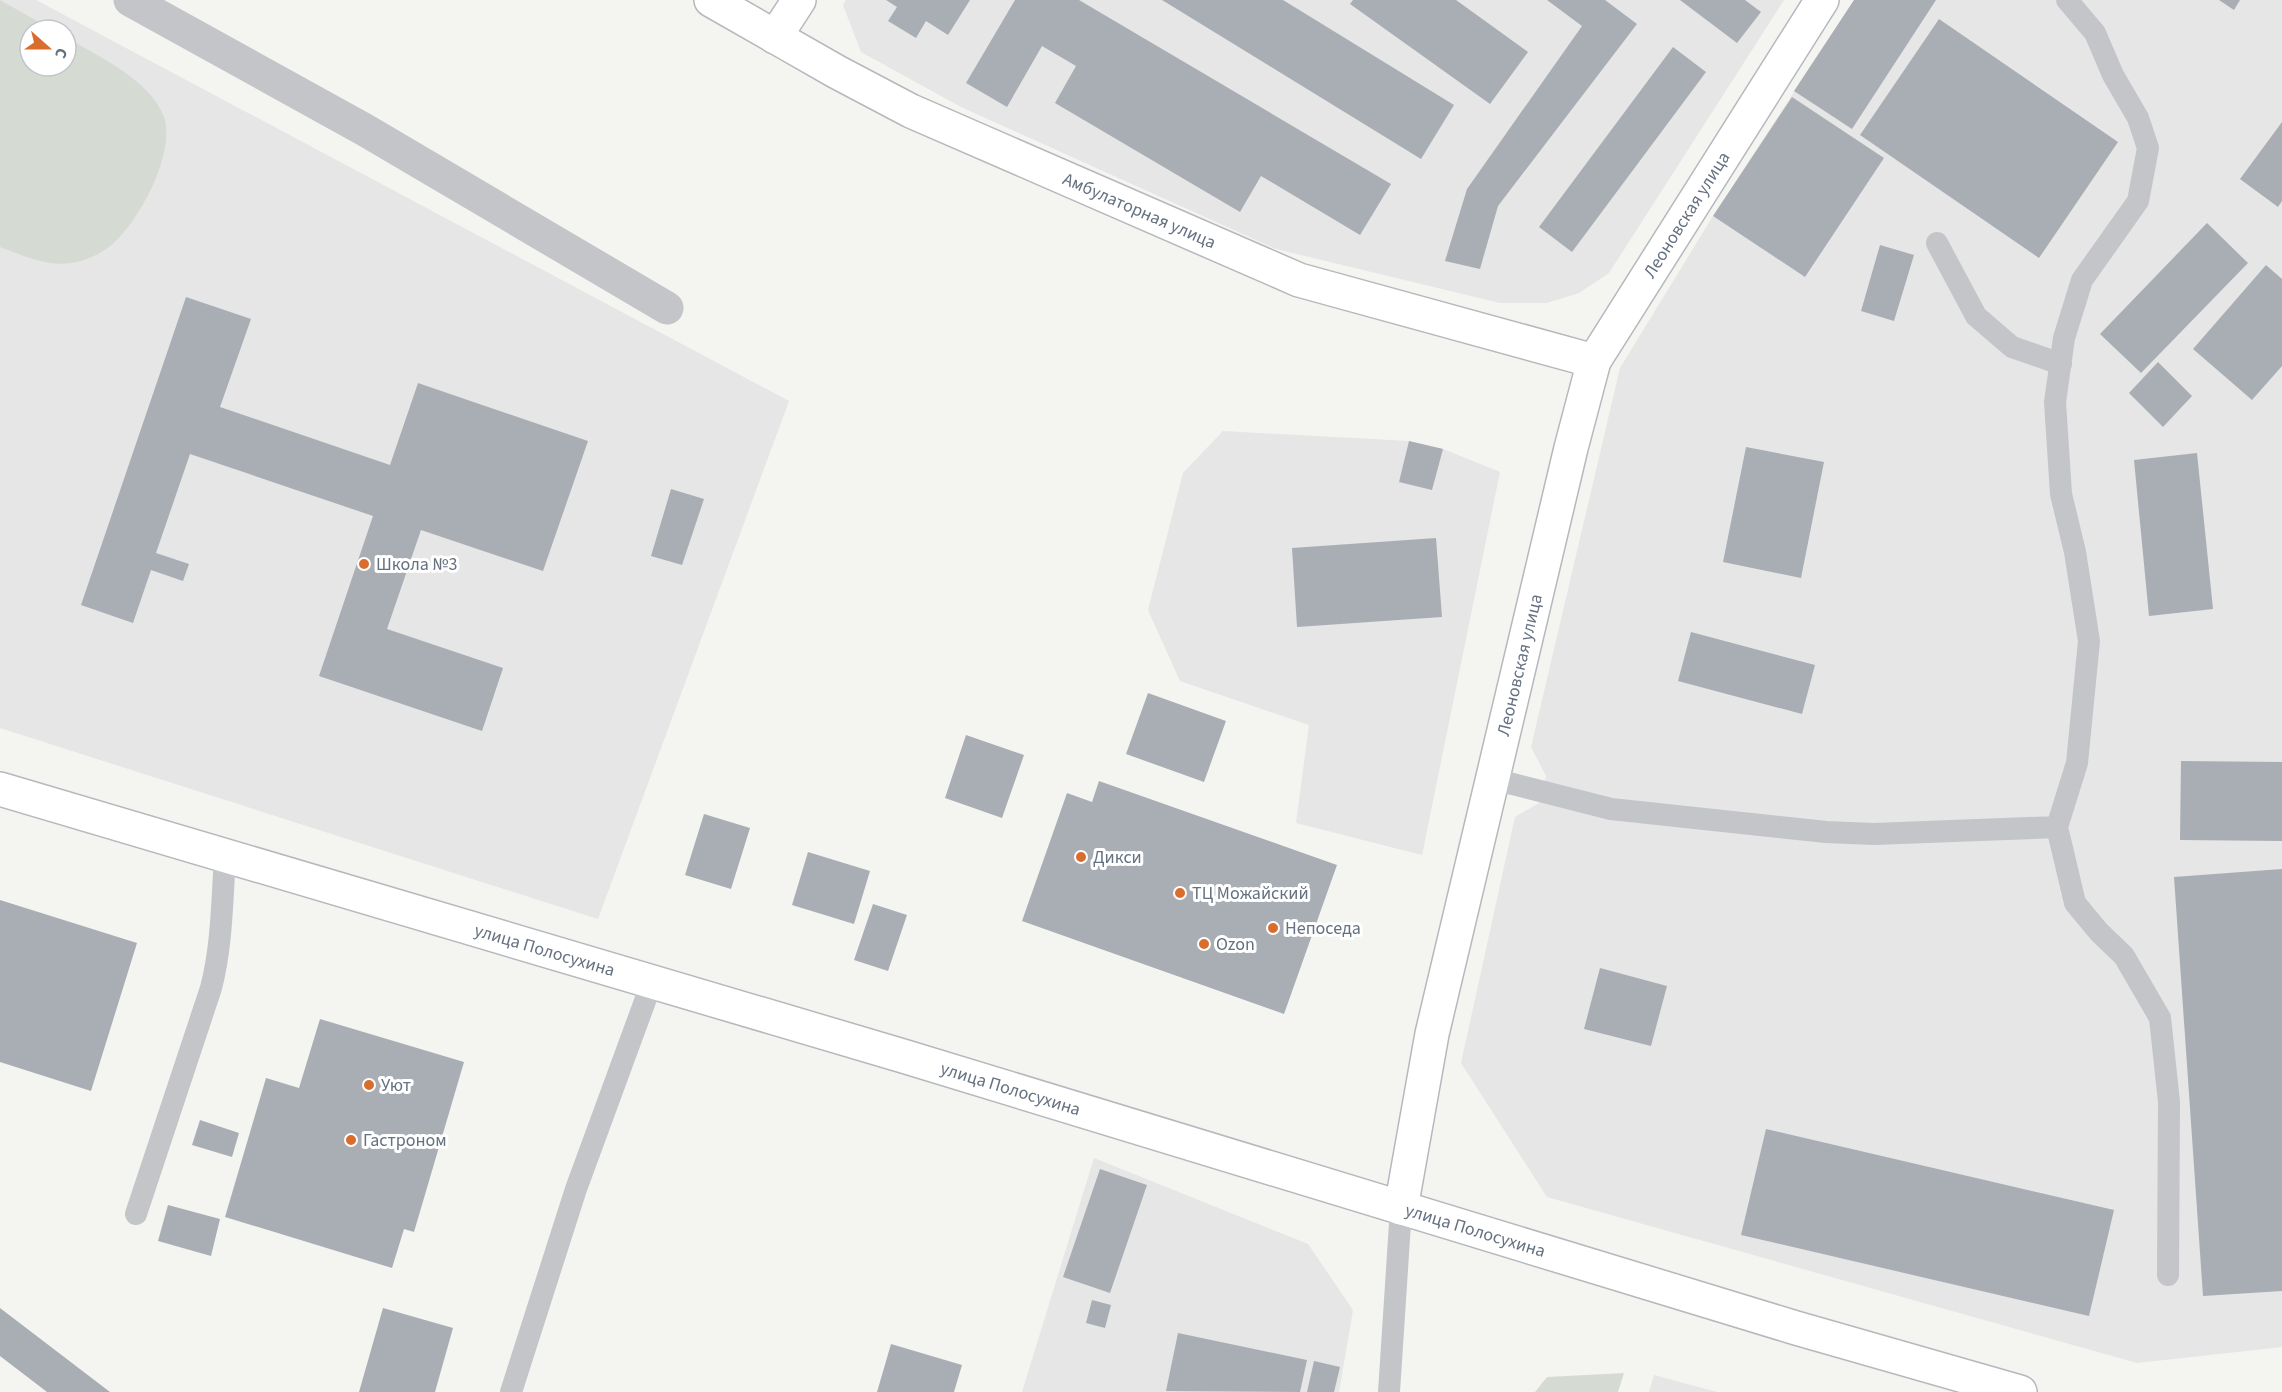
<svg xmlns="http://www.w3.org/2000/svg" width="2282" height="1392" viewBox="0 0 2282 1392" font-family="'Source Sans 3',sans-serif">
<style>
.built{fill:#e5e6e5;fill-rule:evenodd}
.green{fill:#d5dbd2}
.building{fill:#a9aeb5}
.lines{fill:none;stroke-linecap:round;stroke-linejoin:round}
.secondary-casing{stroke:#b5b8bd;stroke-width:36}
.lane{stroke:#c3c5c9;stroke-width:22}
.street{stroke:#c3c5c9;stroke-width:33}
.secondary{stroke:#fff;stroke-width:33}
.poi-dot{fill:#d96d2d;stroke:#fff;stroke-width:2}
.labels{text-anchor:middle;stroke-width:6;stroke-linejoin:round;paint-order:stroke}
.street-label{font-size:18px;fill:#657180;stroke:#fff}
.poi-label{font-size:18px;fill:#657180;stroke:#fff;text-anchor:start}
</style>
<rect width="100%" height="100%" fill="#f4f5f1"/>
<path class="built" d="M0 0H36L789 401 598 919 0 728ZM30 30H66V66H30Z
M846 0H1784L1609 273 1579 293 1547 303H1500L1276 249 961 107 861 52 843 5Z
M1854 0H2282V1347L2137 1363 1547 1197 1461 1063 1515 817 1539 803 1546 776 1531 747 1620 368 1713 216Z
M1223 431 1409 441 1443 449 1500 472 1422 855 1296 823 1309 725 1180 681 1148 610 1183 473Z
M1094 1158 1308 1244 1353 1310 1339 1392H1022Z
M1654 1375 1717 1392H1649Z"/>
<path class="green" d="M0 0 53 30H30V66H66V37C98 57 150 79 164 117 176 154 138 224 109 247 99 255 84 261 71 263 47 267 22 255 0 247Z
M1624 1373 1618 1392H1535L1547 1377Z"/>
<path class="building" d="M886 0H970L948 35 926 21 916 38 888 21 897 7Z
M1015 0H1079L1391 184 1360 235 1261 176 1240 212 1055 103 1076 66 1042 46 1007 107 966 83Z
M1162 0H1283L1454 105 1421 159Z
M1353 0H1456L1528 52 1490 104 1350 4Z
M1547 0H1605L1637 24 1498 206 1480 269 1445 261 1467 189 1582 26Z
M1680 0H1745L1761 12 1737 43Z
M1854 0H1936L1852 129 1794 91Z
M2219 0H2240L2234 10Z
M1939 19 2118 142 2039 258 1860 135Z
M1673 47 1706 72 1572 252 1539 227Z
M1792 97 1884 158 1805 277 1713 216Z
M2282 122V201L2278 207 2240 179Z
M2207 223 2248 263 2141 373 2100 334Z
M1880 245 1914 255 1894 321 1861 311Z
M2266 265 2282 279V366L2252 400 2193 349Z
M186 297 251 319 220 407 390 465 418 383 588 441 543 571 421 530 387 629 503 668 482 731 319 676 373 516 190 454 156 553 189 564 183 581 151 570 133 623 81 605Z
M2158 362 2192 396 2163 427 2129 393Z
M1409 441 1443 449 1432 490 1399 482Z
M1746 447 1824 462 1801 578 1723 562Z
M2197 453 2213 609 2149 616 2134 460Z
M671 489 704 499 682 565 651 556Z
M1436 538 1442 617 1297 627 1292 548Z
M1691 632 1815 665 1802 714 1678 681Z
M1148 693 1226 721 1204 782 1126 754Z
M966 735 1024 755 1002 818 945 798Z
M2181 761 2282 762V841L2180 840Z
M1099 781 1337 865 1284 1014 1022 921 1067 793 1092 802Z
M704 814 750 828 731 889 685 875Z
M808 852 870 871 854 924 792 905Z
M2282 869V1291L2203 1296 2174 877Z
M0 900 137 943 91 1091 0 1062Z
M873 904 907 915 888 971 854 960Z
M1600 968 1667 986 1651 1046 1584 1029Z
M320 1019 464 1062 414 1232 404 1229 392 1268 225 1217 266 1078 299 1088Z
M200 1120 239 1133 232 1157 192 1145Z
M1766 1129 2114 1210 2089 1316 1741 1235Z
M1100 1169 1147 1185 1110 1293 1063 1277Z
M168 1205 220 1219 211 1256 158 1241Z
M1092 1300 1111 1305 1105 1328 1086 1323Z
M0 1308 110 1392H47L0 1356Z
M383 1308 453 1328 435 1392H359Z
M1178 1333 1307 1360 1300 1392 1166 1391Z
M891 1344 962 1365 954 1392H877Z
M1314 1361 1340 1367 1334 1392H1307Z"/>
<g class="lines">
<defs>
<g id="secondary">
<path id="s1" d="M711 0 837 72 911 111 1299 280 1594 361"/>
<path d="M775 37 799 0"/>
<path id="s2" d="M0 789 903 1056 1796 1328 2020 1392"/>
<path id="s3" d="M1401 1208 1432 1034 1571 448 1594 361 1822 0"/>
</g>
</defs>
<use href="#secondary" class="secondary-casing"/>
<path class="lane" d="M2067 0 2095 33 2113 75 2138 118 2148 148 2138 201 2082 280 2064 338 2055 402 2061 494 2075 552 2089 641 2077 763 2057 827 2075 903 2099 932 2124 956 2160 1018 2169 1102 2168 1275
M1937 243 1976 316 2012 347 2061 364
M1493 779 1611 809 1826 832 1874 834 2057 827
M136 1214 211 988C222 946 222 901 225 857
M511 1392 576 1189 652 982
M1389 1392 1401 1208"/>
<path class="street" d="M130 0 365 130 667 308"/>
<use href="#secondary" class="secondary"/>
</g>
<g class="poi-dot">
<circle cx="364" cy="564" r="6"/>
<circle cx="1081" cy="857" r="6"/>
<circle cx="1180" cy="893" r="6"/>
<circle cx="1273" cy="928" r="6"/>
<circle cx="1204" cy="944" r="6"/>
<circle cx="369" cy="1085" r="6"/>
<circle cx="351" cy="1140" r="6"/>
</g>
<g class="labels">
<g class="street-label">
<text dy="6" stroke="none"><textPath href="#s1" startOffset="478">Амбулаторная улица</textPath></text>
<text dy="6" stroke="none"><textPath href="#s3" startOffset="1042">Леоновская улица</textPath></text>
<text dy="6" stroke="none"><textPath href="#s3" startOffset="556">Леоновская улица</textPath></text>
<text dy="6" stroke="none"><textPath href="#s2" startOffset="568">улица Полосухина</textPath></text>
<text dy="6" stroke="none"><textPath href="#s2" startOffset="1054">улица Полосухина</textPath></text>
<text dy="6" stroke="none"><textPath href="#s2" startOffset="1540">улица Полосухина</textPath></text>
</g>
<g class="poi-label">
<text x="376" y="570">Школа №3</text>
<text x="1093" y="863">Дикси</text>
<text x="1192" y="899">ТЦ Можайский</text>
<text x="1285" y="934">Непоседа</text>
<text x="1216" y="950">Ozon</text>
<text x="381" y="1091">Уют</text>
<text x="363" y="1146">Гастроном</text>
</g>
</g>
<g transform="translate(48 48) rotate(111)"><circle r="28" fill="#ffffff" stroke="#c1c6cc" stroke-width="1.5"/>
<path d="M0-4.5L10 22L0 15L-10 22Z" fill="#d96d2d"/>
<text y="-9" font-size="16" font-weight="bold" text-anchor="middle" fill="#657180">С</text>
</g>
</svg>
